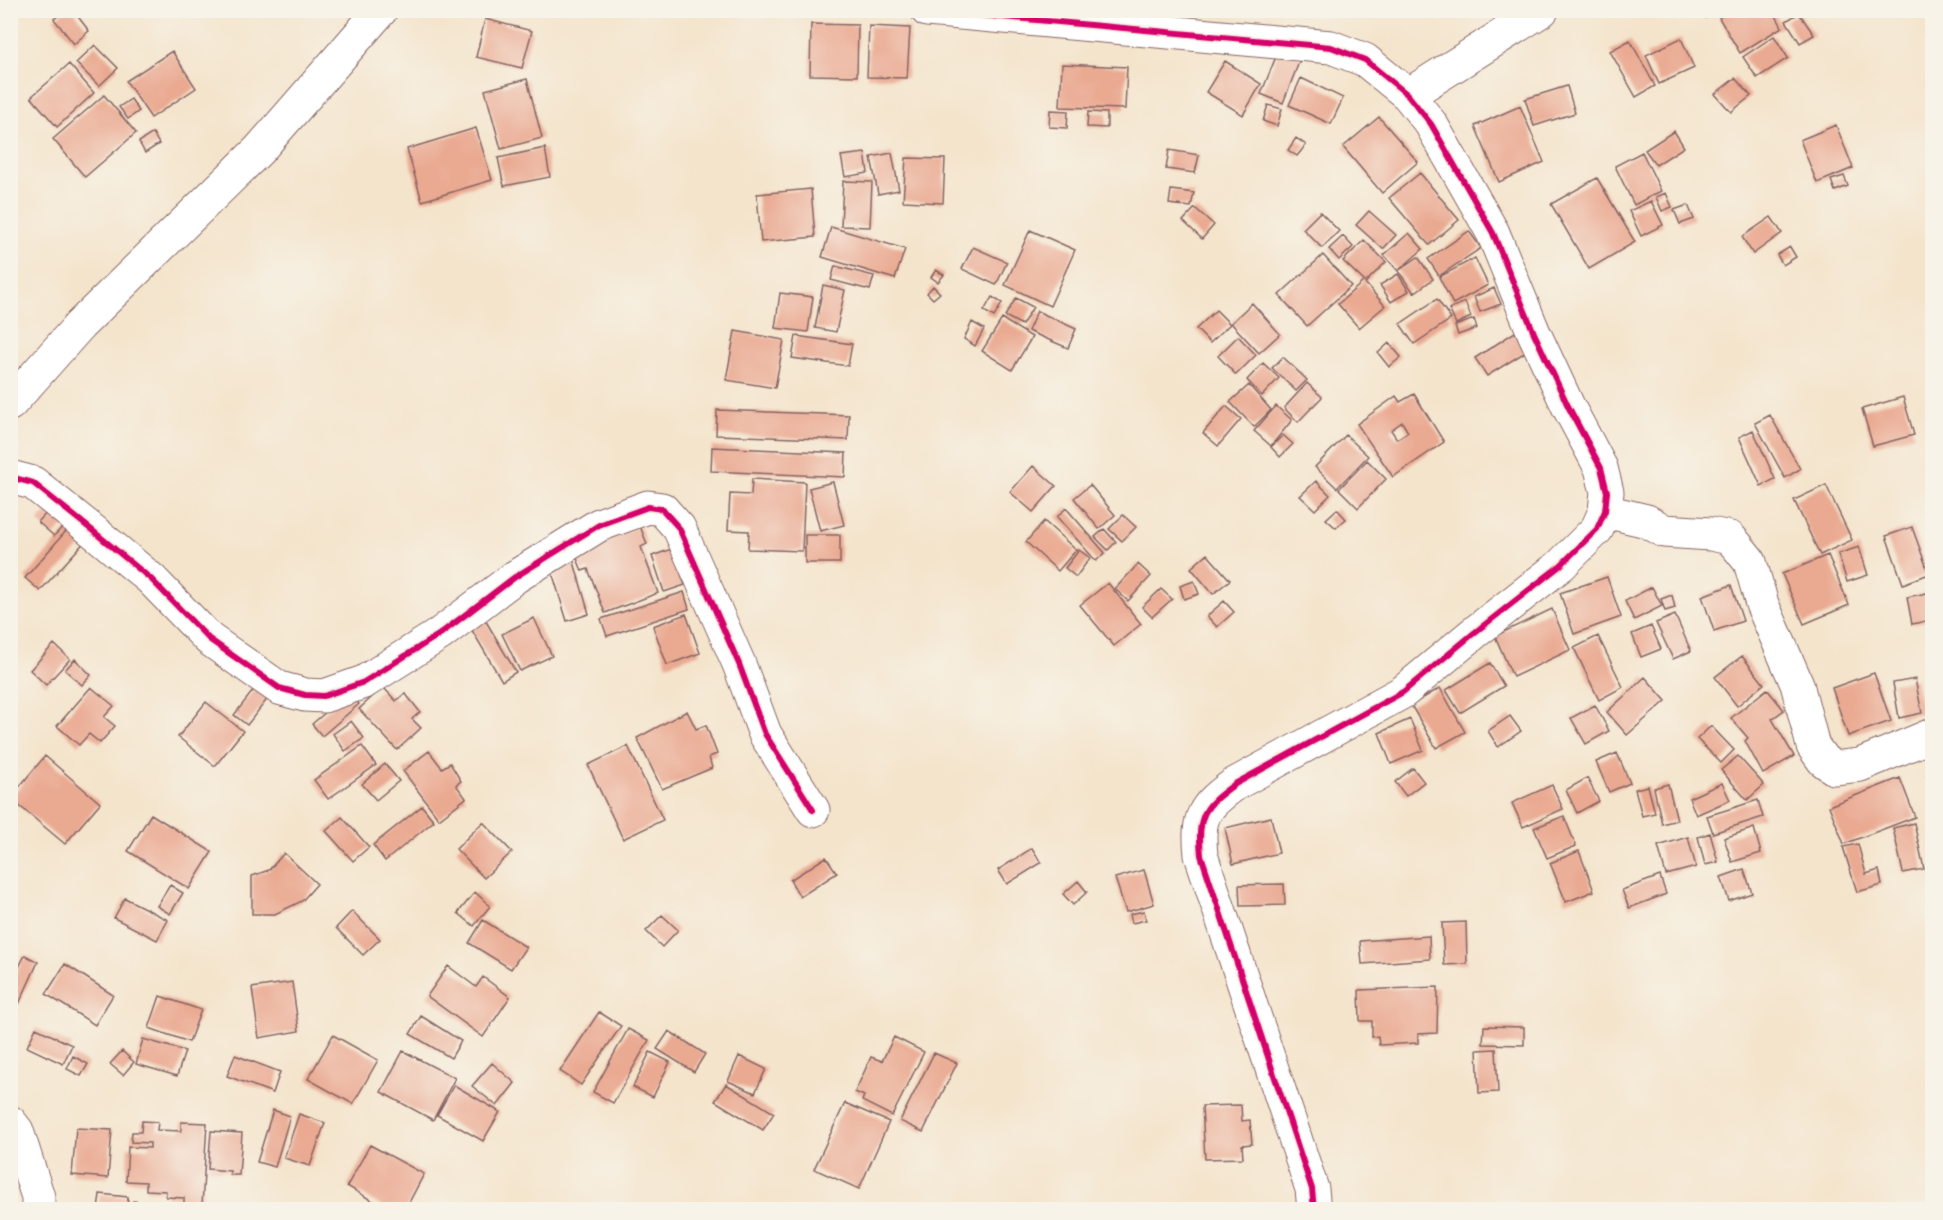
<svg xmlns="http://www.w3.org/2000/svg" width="1943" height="1220" viewBox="0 0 1943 1220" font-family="Mynerve,sans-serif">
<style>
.building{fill:#eaa991;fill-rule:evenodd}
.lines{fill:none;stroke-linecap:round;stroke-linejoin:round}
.minor-casing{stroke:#866463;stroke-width:35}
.minor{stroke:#fff;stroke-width:33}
.cycleway-casing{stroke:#f7f3e8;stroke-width:10}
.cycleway{stroke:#d6006c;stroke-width:6}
</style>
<rect width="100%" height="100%" fill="#f7f3e8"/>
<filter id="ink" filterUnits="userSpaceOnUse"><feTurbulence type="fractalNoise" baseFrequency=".0167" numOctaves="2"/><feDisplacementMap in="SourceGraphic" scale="12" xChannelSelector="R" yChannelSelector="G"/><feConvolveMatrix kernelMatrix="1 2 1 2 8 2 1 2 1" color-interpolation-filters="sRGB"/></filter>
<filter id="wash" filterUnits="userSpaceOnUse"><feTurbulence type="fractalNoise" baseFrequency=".008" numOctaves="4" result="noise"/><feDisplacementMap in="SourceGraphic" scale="24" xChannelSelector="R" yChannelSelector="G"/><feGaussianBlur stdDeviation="1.35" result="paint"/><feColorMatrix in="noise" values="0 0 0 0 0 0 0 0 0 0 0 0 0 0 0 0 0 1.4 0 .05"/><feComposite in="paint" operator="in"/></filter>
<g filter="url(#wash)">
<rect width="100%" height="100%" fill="#f4e4cc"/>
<g id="blocks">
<path class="building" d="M66 10H73L89 31 74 44 54 19Z
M1701 10H1718L1706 18Z
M1731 10H1773L1782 27 1740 53 1719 18Z
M1799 13 1814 35 1800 43 1786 21Z
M485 19 532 31 522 68 476 57Z
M811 24 858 25 857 76 810 75Z
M869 26 910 28 907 78 867 77Z
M1774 36 1788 58 1757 78 1743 57Z
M1681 38 1694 68 1659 84 1646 55Z
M1630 40 1655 86 1636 97 1610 51Z
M95 45 118 68 99 86 76 63Z
M1279 49 1301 57 1283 103 1261 94Z
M172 51 196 88 151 118 126 81Z
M1225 61 1261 84 1243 115 1206 92Z
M69 64 94 93 57 127 31 97Z
M1062 64 1127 67 1125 109 1060 107Z
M1301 78 1343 98 1331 124 1289 105Z
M1735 78 1751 96 1731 112 1715 94Z
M527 79 542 138 501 149 485 90Z
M1567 86 1575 113 1534 126 1525 99Z
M104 95 136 133 85 177 53 139Z
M131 99 139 111 128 119 119 107Z
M1268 105 1282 109 1277 126 1263 121Z
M1520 106 1544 162 1499 182 1475 126Z
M1050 110 1068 111 1067 128 1049 127Z
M1088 112 1107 113V128L1087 127Z
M1379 117 1418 162 1382 193 1343 147Z
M1836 125 1853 168 1817 183 1800 140Z
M476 128 492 180 422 201 407 149Z
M1674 131 1684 147 1656 165 1645 150Z
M153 133 159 144 145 153 139 142Z
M1296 138 1306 145 1297 156 1288 150Z
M545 148 550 177 504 186 498 158Z
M1169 150 1199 155 1195 173 1166 169Z
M1642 152 1661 191 1634 205 1615 166Z
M865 153 868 173 845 177 841 156Z
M892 153 899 190 878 194 871 157Z
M906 158 945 159 943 203 903 201Z
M1420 173 1459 220 1429 245 1389 198Z
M1844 176 1848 186 1835 191 1831 180Z
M1597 178 1635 242 1589 269 1551 204Z
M843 181 872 182 870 227 841 226Z
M811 189 815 237 761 242 757 194Z
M1171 190 1194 193 1191 207 1169 204Z
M1666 193 1672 207 1662 211 1656 197Z
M1651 201 1663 225 1641 236 1629 211Z
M1688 205 1694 219 1680 224 1674 210Z
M1195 208 1214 225 1202 239 1183 221Z
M1369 211 1396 235 1383 249 1356 225Z
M1320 212 1339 231 1322 248 1303 229Z
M1771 217 1782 233 1753 254 1742 237Z
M831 227 905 249 895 279 822 257Z
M1030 230 1075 250 1050 306 1005 285Z
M1469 231 1481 248 1439 276 1428 259Z
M1409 233 1423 249 1398 271 1384 255Z
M1343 236 1353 247 1339 260 1329 249Z
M1364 240 1386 262 1365 283 1385 306 1359 328 1338 304 1364 281 1343 261Z
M973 247 1007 262 996 285 962 269Z
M1790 247 1796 257 1783 265 1777 255Z
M1323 255 1351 286 1307 326 1279 295Z
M1418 257 1433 279 1414 293 1398 271Z
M1475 258 1488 285 1453 304 1439 277Z
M835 266 874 276 870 290 831 280Z
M936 270 944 275 938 282 931 277Z
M1398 274 1409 291 1391 302 1380 285Z
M823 285 845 290 836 332 815 328Z
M933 286 940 293 933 299 927 293Z
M1494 288 1501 304 1480 312 1474 297Z
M780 293 813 297 808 332 775 328Z
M992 297 1002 303 994 317 984 311Z
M1016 298 1033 307 1022 325 1005 316Z
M1437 299 1451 319 1414 344 1400 324Z
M1465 302 1471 317 1456 324 1449 309Z
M1252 303 1280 334 1259 353 1231 323Z
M1216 310 1230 324 1210 343 1196 329Z
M1037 311 1076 329 1068 348 1028 331Z
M1002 319 1032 337 1012 370 982 351Z
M1474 319 1477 328 1458 335 1455 326Z
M972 322 984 329 975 346 964 339Z
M735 331 784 340 775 388 726 380Z
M1515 332 1527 351 1487 376 1475 358Z
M796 336 852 344 848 366 792 358Z
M1238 336 1256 355 1236 375 1218 356Z
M1389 343 1401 357 1389 367 1378 353Z
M1283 357 1307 380 1296 391 1272 368Z
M1263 363 1279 378 1262 396 1247 380Z
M1307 383 1322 397 1298 422 1284 408Z
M1249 385 1271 410 1254 427 1230 402Z
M1414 394 1444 442 1393 477 1357 424 1396 396 1400 402ZM1402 422 1408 432 1397 439 1391 430Z
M1903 397 1914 435 1873 446 1862 409Z
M1226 406 1241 419 1218 446 1203 433Z
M1276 406 1292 420 1271 446 1254 431Z
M717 410 849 415 848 440 716 435Z
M1770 415 1800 469 1785 478 1755 423Z
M1753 430 1775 479 1761 486 1739 437Z
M1283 435 1293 444 1280 457 1271 447Z
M1346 435 1368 456 1337 488 1315 467Z
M712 447 846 453 845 477 711 471Z
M1367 460 1386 479 1358 508 1339 489Z
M1033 466 1056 486 1033 512 1010 492Z
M752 479 805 482 802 551 748 549 749 531 728 530 730 494 751 495Z
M1316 481 1330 495 1315 510 1300 496Z
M833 482 844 525 820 531 809 488Z
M1090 485 1115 515 1099 529 1074 498Z
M1826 485 1852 540 1820 555 1794 500Z
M51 508 67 522 54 536 38 522Z
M1066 508 1105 553 1096 561 1057 517Z
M1337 509 1346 519 1336 528 1326 519Z
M1123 515 1136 527 1122 541 1109 529Z
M1044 521 1076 550 1058 571 1026 542Z
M73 523 89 537 40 591 25 578Z
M640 526 647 544 641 547 658 593 605 613 588 569 582 571 575 553Z
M1912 527 1929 574 1903 584 1886 536Z
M1104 529 1116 542 1108 550 1095 537Z
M805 535H840V563H805Z
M1859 547 1868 575 1847 582 1838 554Z
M672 549 685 585 664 592 652 556Z
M1079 550 1090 558 1076 577 1065 568Z
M1207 554 1230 580 1213 594 1191 568Z
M572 555 589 614 567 621 549 562Z
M1828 555 1849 605 1804 624 1782 574Z
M1138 564 1151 576 1128 601 1115 589Z
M1607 577 1621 617 1574 634 1560 593Z
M1194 581 1199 594 1184 599 1180 586Z
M1108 583 1141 624 1114 646 1080 605Z
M1731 585 1743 621 1714 631 1702 596Z
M1652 587 1662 606 1634 620 1625 601Z
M1161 589 1172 599 1152 617 1142 607Z
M684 592 689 609 607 636 601 619Z
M1932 592V620L1912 624 1907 597Z
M1672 595 1675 608 1665 611 1661 599Z
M1224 601 1234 612 1217 627 1207 616Z
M1552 609 1570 650 1513 677 1495 636Z
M686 614 700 653 667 665 653 626Z
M1675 615 1691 651 1673 659 1656 623Z
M484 618 516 672 502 681 470 627Z
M534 618 552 656 520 671 502 634Z
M1651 626 1661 649 1641 657 1632 634Z
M1598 636 1623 687 1599 700 1574 648Z
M54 644 70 659 46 685 30 670Z
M1742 656 1764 684 1737 706 1715 677Z
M75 659 91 675 82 685 65 670Z
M1490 663 1504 686 1460 713 1446 690Z
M1874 673 1891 721 1848 736 1832 688Z
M1645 677 1666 701 1627 735 1607 712Z
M1915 679 1922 713 1899 718 1893 683Z
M91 687 114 706 104 717 115 726 100 743 89 734 79 745 57 726Z
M256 687 269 697 247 725 234 715Z
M383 687 396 701 405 693 420 712 412 719 421 728 397 750 359 709Z
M1440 688 1465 732 1436 748 1411 705Z
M1767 689 1784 710 1772 719 1794 756 1763 774 1745 741 1748 738 1731 718Z
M349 692 359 704 322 736 312 724Z
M206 702 243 731 215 766 178 737Z
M1595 705 1609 731 1586 744 1571 718Z
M687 711 696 729 706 725 717 754 709 757 712 768 662 789 637 738Z
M1510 716 1521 731 1498 747 1488 731Z
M1410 719 1423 750 1391 764 1379 733Z
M351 721 364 738 345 751 333 734Z
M1711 726 1734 750 1721 763 1697 739Z
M362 746 376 765 328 799 314 780Z
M628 746 663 820 623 839 588 765Z
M429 751 442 768 450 763 461 781 456 785 466 798 439 819 403 771Z
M1617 753 1630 783 1609 792 1596 762Z
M45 756 100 803 65 844 10 798Z
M1738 756 1764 785 1747 800 1721 770Z
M385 764 399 781 376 800 362 784Z
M1413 768 1424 782 1406 796 1395 782Z
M1932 773V795L1926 775Z
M1587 778 1599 801 1577 813 1566 790Z
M1900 778 1915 817 1844 844 1829 806Z
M1722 783 1730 800 1696 815 1689 798Z
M1668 784 1677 820 1662 824 1654 788Z
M1552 785 1563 809 1523 827 1512 803Z
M1648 786 1655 813 1642 816 1635 789Z
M1758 800 1763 817 1713 833 1707 816Z
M422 806 434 821 385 861 373 845Z
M151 814 212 852 189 889 128 851Z
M1564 816 1576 846 1547 858 1534 828Z
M342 817 369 847 353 861 326 831Z
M1271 817 1279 853 1233 864 1225 828Z
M483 822 512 852 484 878 456 849Z
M1914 823 1924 869 1903 873 1893 828Z
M1754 828 1761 853 1732 862 1724 838Z
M1710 833 1718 862 1705 865 1698 837Z
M1688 837 1696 867 1666 875 1658 846Z
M1858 844 1866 874 1879 870 1882 885 1857 892 1843 847Z
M1032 848 1041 863 1007 884 998 870Z
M1579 851 1594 891 1566 902 1550 863Z
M284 853 317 884 302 901 275 914H252V876L269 870Z
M826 857 837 873 800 897 790 880Z
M1744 869 1752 893 1729 901 1721 877Z
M1144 870 1154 904 1126 912 1115 878Z
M1660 876 1666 894 1629 908 1622 890Z
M1078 881 1087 892 1073 905 1063 894Z
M1284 884 1285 905 1240 906 1239 885Z
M170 885 183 893 170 914 157 906Z
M475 892 490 906 474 926 458 913Z
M125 898 168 920 157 940 114 918Z
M352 911 380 939 363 955 336 928Z
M1144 911 1146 920 1132 923 1130 914Z
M662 915 678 930 662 947 646 931Z
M483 920 526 947 511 969 469 943Z
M1466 922 1467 964 1444 965 1442 923Z
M1429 936 1430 959 1362 964 1360 941Z
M25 955 38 962 19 1004 10 1000V985Z
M65 964 113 995 95 1025 46 994Z
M448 966 476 987 483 977 510 997 483 1037 427 996Z
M292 982 299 1031 259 1038 252 988Z
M1438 987 1437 1033 1418 1034V1043L1379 1045 1378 1036 1372 1037V1021H1360L1359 990Z
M160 996 201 1010 189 1042 149 1028Z
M599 1012 621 1026 581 1085 560 1071Z
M421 1016 461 1041 451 1058 410 1034Z
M1484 1026 1524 1027V1045L1483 1044Z
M36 1028 72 1045 63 1064 27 1047Z
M628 1029 649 1040 613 1103 593 1092Z
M669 1031 705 1054 694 1072 657 1049Z
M333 1035 378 1060 353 1104 308 1079Z
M894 1037 924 1052 892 1116 862 1101 864 1096 855 1092 871 1057 882 1061Z
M143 1039 185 1051 177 1076 136 1064Z
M1496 1049 1498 1092 1479 1093 1477 1050Z
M122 1051 134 1062 123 1075 110 1064Z
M403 1051 455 1078 433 1120 381 1092Z
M650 1052 670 1062 653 1097 633 1087Z
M934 1053 957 1063 923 1132 900 1121Z
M235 1055 280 1072 273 1093 227 1076Z
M73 1056 88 1064 81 1076 67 1069Z
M739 1056 766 1069 755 1093 728 1081Z
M492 1063 515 1083 497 1106 472 1086Z
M726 1084 774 1113 763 1130 715 1101Z
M454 1085 500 1112 483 1141 437 1115Z
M845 1103 889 1122 859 1189 814 1169Z
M1241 1105 1242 1121 1250 1120 1252 1144 1242 1145 1243 1158 1205 1159 1202 1106Z
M273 1110 290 1116 275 1167 257 1162Z
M299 1114 325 1123 310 1166 284 1158Z
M142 1121 158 1122 157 1130 181 1131V1122L207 1123 202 1206 184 1205V1198L166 1197V1191L146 1190V1182L126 1181 128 1147 150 1148V1143L131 1142 132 1132H141Z
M76 1128 112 1130 108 1178 72 1175Z
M211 1131 242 1133 239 1175H230V1171L208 1169Z
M370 1145 424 1174 405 1210H388L347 1186Z
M100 1194 128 1197 127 1210H98Z
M133 1201 165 1205 164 1210H132Z
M208 1204 250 1206V1210H208Z"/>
</g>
</g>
<g filter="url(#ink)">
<use href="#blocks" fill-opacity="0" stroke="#866463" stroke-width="1.5"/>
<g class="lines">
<defs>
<path id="minor" d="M927 10 1331 47 1365 60 1408 95 1431 124 1493 233 1534 333 1568 406 1601 468 1607 492 1605 511 1597 529 1561 565 1474 633 1403 692 1235 784C1203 807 1197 816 1201 855L1312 1189 1314 1210
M1408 95 1542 10
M10 404 80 325 259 150 381 10
M10 477 33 483 93 531 151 579 209 639 279 688 305 695 324 696 364 682 440 634 515 577 599 525 648 507 662 509 679 528 739 664 765 734 813 810
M1605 511 1647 521 1664 531 1711 534 1730 538 1738 547 1750 562 1762 604 1797 684 1813 746 1823 760 1834 768 1860 765 1932 735
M10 1122 17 1131 38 1197V1210"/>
</defs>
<use href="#minor" class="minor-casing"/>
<use href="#minor" class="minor"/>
<defs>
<path id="cycleway" d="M927 10 1331 47 1365 60 1408 95 1431 124 1493 233 1534 333 1568 406 1601 468 1607 492 1605 511 1597 529 1561 565 1474 633 1403 692 1235 784C1203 807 1197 816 1201 855L1312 1189 1314 1210
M10 477 33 483 93 531 151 579 209 639 279 688 305 695 324 696 364 682 440 634 515 577 599 525 648 507 662 509 679 528 739 664 765 734 813 810"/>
</defs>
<use href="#cycleway" class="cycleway-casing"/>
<use href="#cycleway" class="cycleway"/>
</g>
</g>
<rect width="1943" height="1220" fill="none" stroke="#f7f3e8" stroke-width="36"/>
</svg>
